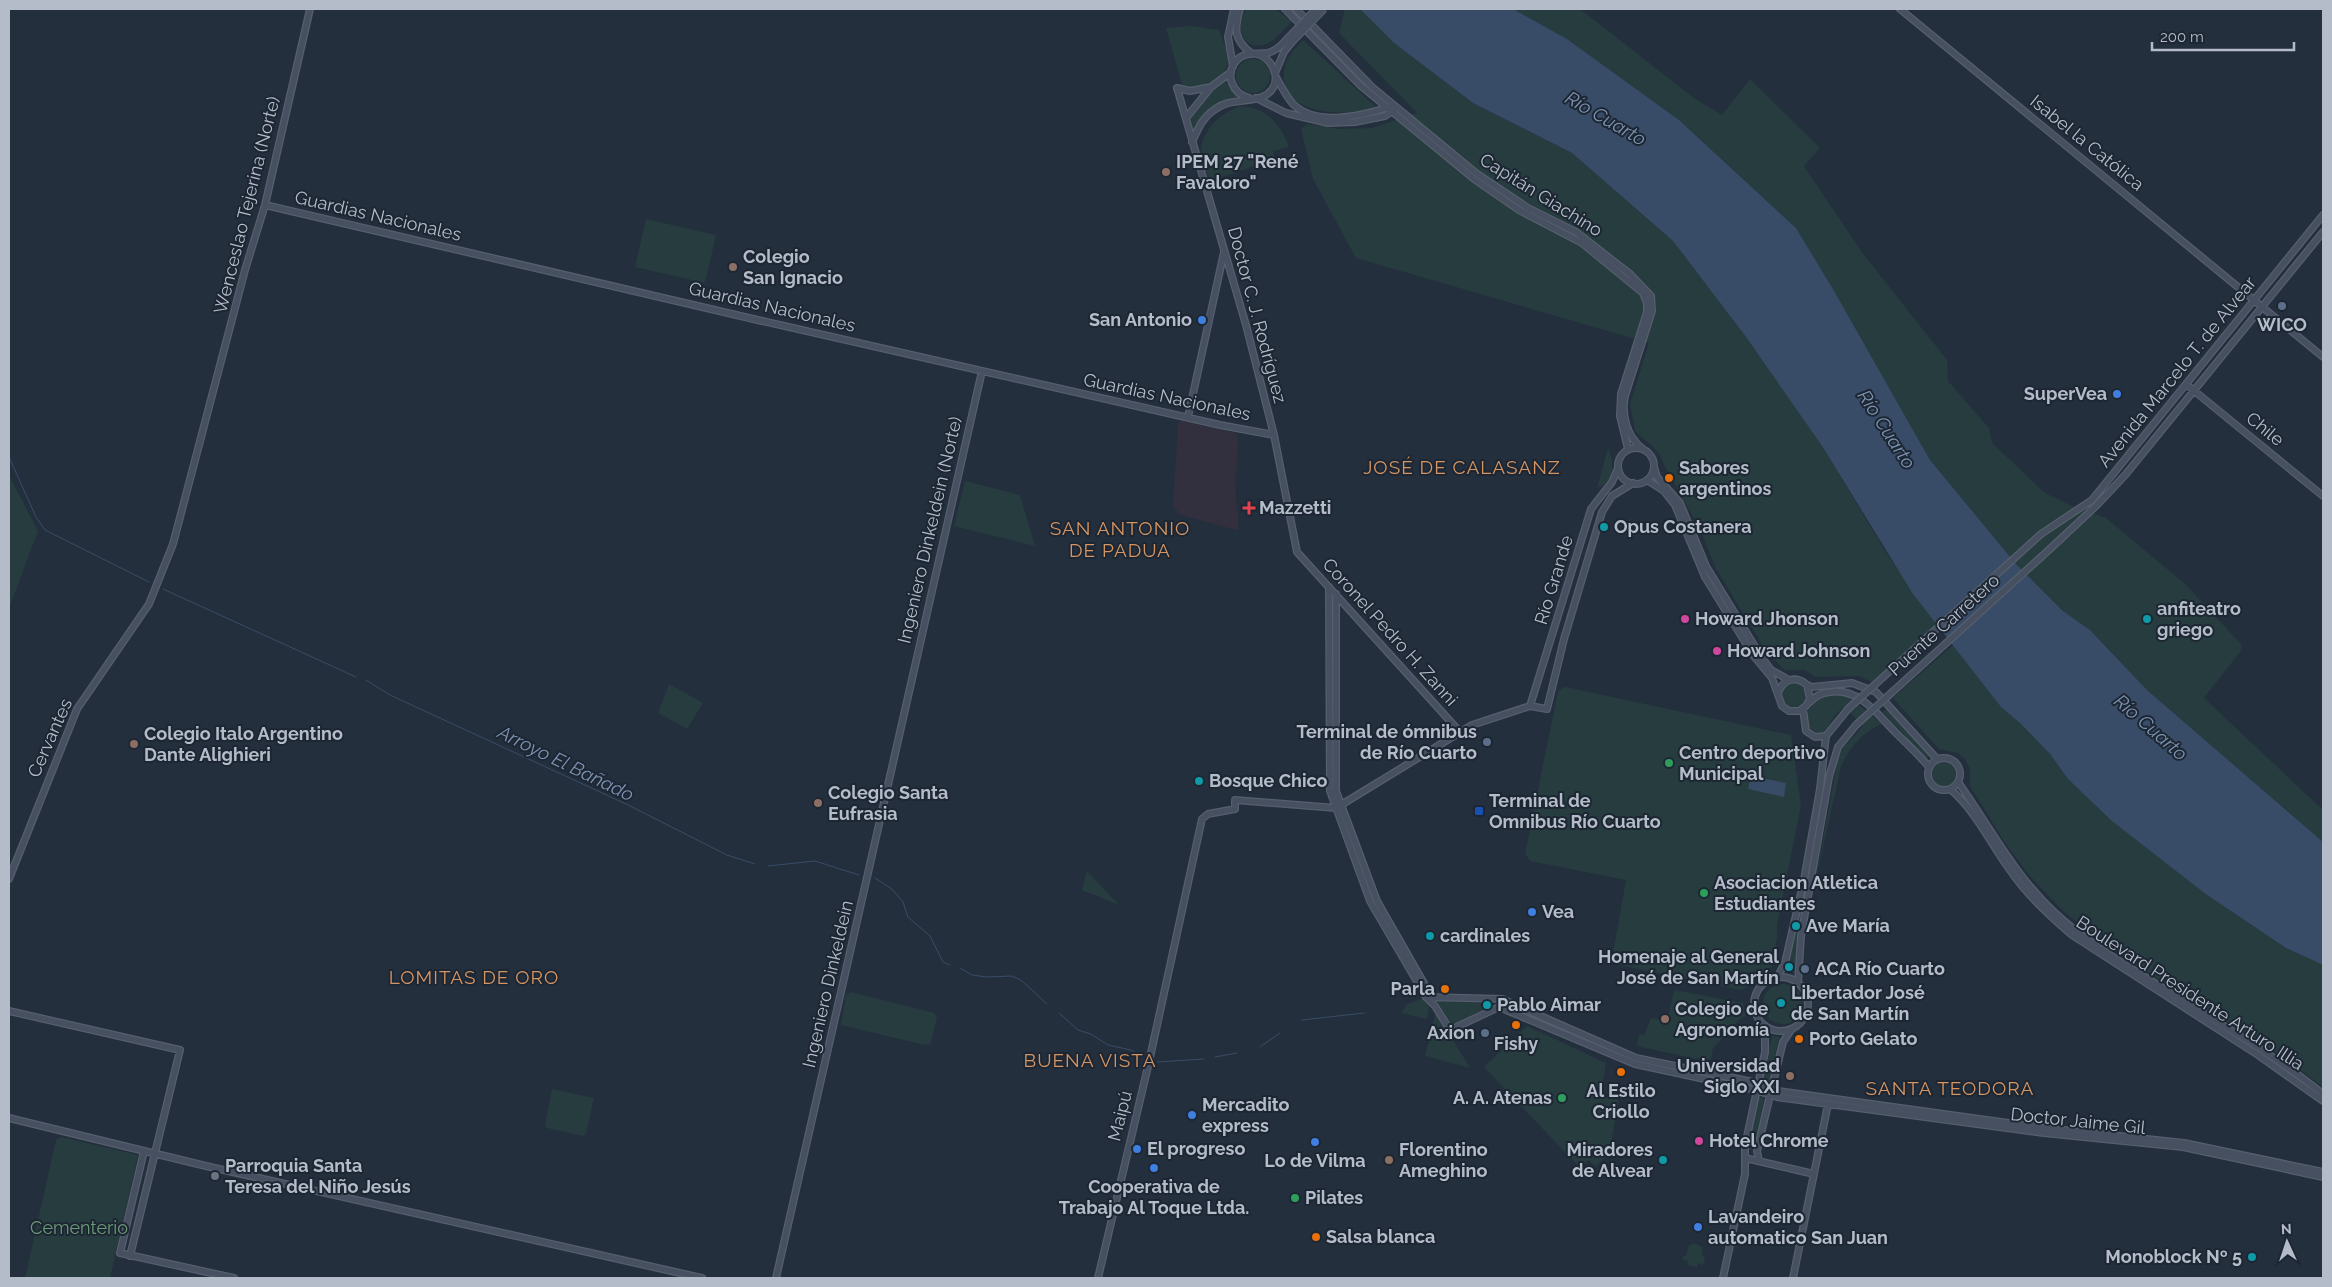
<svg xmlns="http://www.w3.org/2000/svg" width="2332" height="1287" viewBox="0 0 2332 1287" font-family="Raleway,sans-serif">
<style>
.medical{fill:#32303f}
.green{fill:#263c3f}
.water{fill:#394c67}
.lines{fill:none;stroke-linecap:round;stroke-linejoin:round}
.stream{stroke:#394c67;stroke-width:1}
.secondary-casing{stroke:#565f6c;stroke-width:8}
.secondary{stroke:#465061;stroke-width:5.5}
.secondary-bridge-casing{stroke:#565f6c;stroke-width:8;stroke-linecap:butt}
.secondary-bridge{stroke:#465061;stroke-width:5.5}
.education-dot{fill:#8d6e63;stroke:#1d2633;stroke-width:2}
.service-dot{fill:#5c6f8a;stroke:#1d2633;stroke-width:2}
.shop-dot{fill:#3f7fe0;stroke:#1d2633;stroke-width:2}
.food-dot{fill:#e8710a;stroke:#1d2633;stroke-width:2}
.health-dot{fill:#e0444e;stroke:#1d2633;stroke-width:2}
.culture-dot{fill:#0f9aa8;stroke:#1d2633;stroke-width:2}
.hotel-dot{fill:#d1479c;stroke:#1d2633;stroke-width:2}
.leisure-dot{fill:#2e9e5b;stroke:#1d2633;stroke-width:2}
.transit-dot{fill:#1a4fb4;stroke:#1d2633;stroke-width:2}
.worship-dot{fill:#6b7280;stroke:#1d2633;stroke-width:2}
.labels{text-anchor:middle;stroke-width:4;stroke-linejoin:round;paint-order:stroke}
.street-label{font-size:18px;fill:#b4bcc9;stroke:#1d2633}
.poi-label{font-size:18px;font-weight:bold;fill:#b4bcc9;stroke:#1d2633;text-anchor:start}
.park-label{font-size:18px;fill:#6b9a76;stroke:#1d2633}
.water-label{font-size:19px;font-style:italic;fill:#7c92b1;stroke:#1d2633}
.neighbourhood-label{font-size:19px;letter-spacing:1px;fill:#d59563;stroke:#1d2633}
</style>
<rect width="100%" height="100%" fill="#242f3e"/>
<path class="medical" d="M1181 421 1235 433 1238 436 1237 468 1235 474 1236 505 1238 506V529L1236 530 1181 515 1173 506 1178 424Z"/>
<path class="green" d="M1247 9H1275L1292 21C1286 27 1279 36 1272 41 1247 57 1231 29 1247 9Z
M1345 9H1360L1394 43 1473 103 1572 153 1673 241 1746 337 1786 394 1822 446 1885 551 1937 625 1872 682 1858 676 1816 677 1805 670H1784L1763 646 1716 569 1700 529 1664 465C1659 448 1647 443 1635 431L1630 404 1649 343 1356 258 1313 179 1301 129 1307 124 1340 129 1372 128 1417 113 1339 33Z
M1513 9H1580L1694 98 1722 115 1750 79 1820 148 1804 166 1861 251 1947 360 1948 381 1989 428 1992 443 2045 493 2070 505 2106 518 2184 583 2240 643 2242 647 2240 652 2204 698 2323 810V842L2147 690 2090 630 2063 611 2016 564 1930 460 1833 289 1796 228 1679 120 1567 39Z
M1191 26 1219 30C1222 39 1227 49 1228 58 1229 81 1201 88 1183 88L1166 28Z
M1303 40 1377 108C1350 115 1289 118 1284 80 1282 62 1291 52 1303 40Z
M1236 76a17 17 0 1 1 34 0a17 17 0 1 1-34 0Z
M1225 80 1237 97C1216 103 1202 113 1193 133L1189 120 1204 99Z
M1240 106C1266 107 1280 123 1289 147L1273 151 1275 159 1210 181C1207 173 1200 160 1201 151 1202 129 1221 113 1240 106Z
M646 219 716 235 705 283 635 267Z
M1608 448C1615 464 1615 481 1597 488Z
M9 475 38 531 9 608Z
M965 481 1020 495 1035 546 954 526Z
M1954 644 2001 707 2021 724 2050 754 2068 779 2207 895 2286 948 2323 965V1087L2289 1061 2136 965 2065 913 2028 874 2005 843 1970 786V769L1965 759 1958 753 1939 749 1893 698Z
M1782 695a12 12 0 1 1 24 0a12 12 0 1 1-24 0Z
M669 684 703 703 687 729 658 713Z
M1565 687 1791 735 1801 805 1777 925V938L1772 967 1753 977 1748 986 1741 990 1615 964 1612 959 1626 880 1530 861 1525 854 1558 691Z
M1838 694 1849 697 1882 724C1862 732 1850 747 1841 766L1815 884 1837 764 1843 748 1863 726 1844 707 1835 715 1824 733H1817L1809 727 1807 713C1814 700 1823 695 1838 694Z
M1888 707 1930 755 1926 759 1883 712Z
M1932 774a12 12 0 1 1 24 0a12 12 0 1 1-24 0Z
M1087 871 1119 905 1082 890Z
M1803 906 1794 973 1786 971Z
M1763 1004a20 20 0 1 1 40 0a20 20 0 1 1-40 0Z
M1674 990 1743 1003 1746 1016 1740 1019 1713 1048 1711 1059 1691 1058 1637 1046 1639 1035H1644L1651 1018 1667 1021Z
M850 992 934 1013 937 1017 931 1043 925 1045 841 1025 846 995Z
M1426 997 1429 1007 1427 1019 1401 1013 1407 1004Z
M1437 1001 1494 1004 1452 1025Z
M1436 1012 1470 1068 1425 1056Z
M1527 1026 1606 1063 1601 1096 1619 1100 1609 1154 1595 1167 1589 1160 1580 1168 1484 1067Z
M1772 1036 1779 1037 1769 1083 1762 1080Z
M552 1089 594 1098 586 1134 583 1136 547 1128 545 1125Z
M1758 1096 1764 1099 1754 1150 1747 1149Z
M61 1137 138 1155 110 1278H25L56 1140Z
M1693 1243 1703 1247 1702 1254 1705 1258 1703 1265 1698 1263 1697 1267 1687 1265 1688 1261 1683 1260V1256H1686L1689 1245H1692Z"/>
<path class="water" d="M1360 9H1513L1567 39 1679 120 1796 228 1833 289 1930 460 2016 564 2063 611 2090 630 2147 690 2323 842V965L2286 948 2207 895 2112 821 2068 779 2050 754 2021 724 2001 707 1913 594 1822 446 1746 337 1673 241 1572 153 1473 103 1394 43Z
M1751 776 1786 783 1784 797 1748 789Z"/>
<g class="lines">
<path class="stream" d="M9 457 36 517 45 530 149 582
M163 589 356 677
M366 680 390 695 626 804 727 855 755 864
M768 866 815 861 859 875
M875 878 892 889 903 902 908 917 930 936 943 962 950 965
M960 968 972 975 987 977 1012 976 1021 980 1047 1004
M1059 1013 1078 1030 1091 1034 1108 1045 1131 1050 1141 1056
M1302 1020 1364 1013
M1260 1047 1280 1033
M1215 1057 1237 1053
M1158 1062 1204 1059"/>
<defs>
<path id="secondary" d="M1240 9C1234 29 1234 40 1251 53
M1285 9 1361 86 1474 179 1519 210 1582 243 1643 293 1647 303V312L1621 394 1620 416 1628 449
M1296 9 1372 87 1476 173 1528 208 1576 232 1630 274 1651 296 1652 311 1625 396C1621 415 1627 437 1643 449
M1900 9 2323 357
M1233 66 1228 37 1234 9
M1276 71 1284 52 1291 43
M1276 77C1281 86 1286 96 1293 104 1316 127 1362 116 1389 107
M1177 88 1246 325 1274 435 1297 552 1460 732
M1177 88 1190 91 1211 87
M1249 98C1241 96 1235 91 1232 83 1227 71 1235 56 1249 54 1255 53 1262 54 1268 53 1276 51 1282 45 1287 39
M1256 98 1286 113 1328 123 1355 122 1385 116 1394 110
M1186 118 1211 87 1231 72
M1192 142C1198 129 1202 118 1214 110 1230 98 1246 103 1262 97 1284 88 1277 60 1257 54
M265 205 762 321 1220 425 1274 435
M2187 385 2323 496
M1188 417 1224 252
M1618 466a18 18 0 1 1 36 0a18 18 0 1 1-36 0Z
M1654 467 1657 477 1680 503 1706 566 1760 655 1771 670 1789 680
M1647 480 1664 491 1675 505 1705 577 1753 655 1772 678 1782 706 1789 711H1799L1806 706 1810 699 1807 685C1796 675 1783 679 1778 693
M2041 534 2092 500 2323 215
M2051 548 2097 505 2126 474 2323 232
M1329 587 1330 791 1370 901 1426 997 1435 1006 1450 1030 1499 1007 1635 1064 1751 1089 1777 1097 2044 1133 2183 1147 2323 1177
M1336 594V791L1377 901 1433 999
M1807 685 1812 687 1852 683 1876 692 1937 759
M1810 702C1816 695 1822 693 1830 692 1859 687 1878 715 1896 733 1907 744 1919 755 1929 767
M1530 706 1591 509 1612 482 1618 468
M1803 709 1806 731 1815 737 1826 736
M1928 774a16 16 0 1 1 32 0a16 16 0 1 1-32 0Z
M1958 782C1990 827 2014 875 2055 913 2082 938 2114 958 2145 977 2205 1015 2268 1050 2323 1094
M1950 789C1976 811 1990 843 2010 870 2027 895 2049 915 2072 935L2258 1055 2323 1101
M1336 808 1472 725 1530 706 1547 709 1564 639 1602 512 1612 496 1633 483
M9 879 77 709 149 604 173 544 245 270 265 205 310 9
M1778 976 1785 963 1804 880 1820 789 1826 736 1848 709
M1754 1004a27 27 0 1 1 54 0a27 27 0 1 1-54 0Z
M1798 982 1801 936 1829 777 1838 747 1856 725
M1426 997 1502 999 1636 1058 1753 1082 1778 1091 2045 1128 2184 1143 2323 1172
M9 1011 180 1050 130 1256
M9 1118 206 1166 702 1278
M144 1151 120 1253 234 1278
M1745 1158 1814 1174
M1759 1161 1757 1151 1770 1095 1783 1042 1791 1030
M776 1278 982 371
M1098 1278 1149 1062 1202 819 1208 814 1235 809V800L1336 808
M1723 1278 1745 1174V1146L1765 1052V1033L1761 1022
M1793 1278 1828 1104"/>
</defs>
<use href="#secondary" class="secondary-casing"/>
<use href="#secondary" class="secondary"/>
<defs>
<path id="secondary-bridge" d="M1287 39 1316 9
M1291 43 1324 9
M1848 709 2041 534
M1856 725 2051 548"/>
</defs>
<use href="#secondary-bridge" class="secondary-bridge-casing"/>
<use href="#secondary-bridge" class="secondary-bridge"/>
</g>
<g class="education-dot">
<circle cx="1166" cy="172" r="5"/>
<circle cx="733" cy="267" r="5"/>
<circle cx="134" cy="744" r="5"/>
<circle cx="818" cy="803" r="5"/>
<circle cx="1665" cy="1019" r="5"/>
<circle cx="1790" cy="1076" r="5"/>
<circle cx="1389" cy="1160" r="5"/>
</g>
<g class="service-dot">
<circle cx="2282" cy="306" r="5"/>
<circle cx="1487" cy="742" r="5"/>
<circle cx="1805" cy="969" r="5"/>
<circle cx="1485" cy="1033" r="5"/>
</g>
<g class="shop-dot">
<circle cx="1202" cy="320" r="5"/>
<circle cx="2117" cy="394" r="5"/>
<circle cx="1532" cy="912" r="5"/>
<circle cx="1192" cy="1115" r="5"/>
<circle cx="1315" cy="1142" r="5"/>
<circle cx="1137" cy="1149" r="5"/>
<circle cx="1154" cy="1168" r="5"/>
<circle cx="1698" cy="1227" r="5"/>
</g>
<g class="food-dot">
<circle cx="1669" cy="478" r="5"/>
<circle cx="1445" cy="989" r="5"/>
<circle cx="1516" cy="1025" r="5"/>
<circle cx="1799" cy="1039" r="5"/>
<circle cx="1621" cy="1072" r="5"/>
<circle cx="1316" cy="1237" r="5"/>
</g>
<path class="health-dot" d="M1246.5 500.5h5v5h5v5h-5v5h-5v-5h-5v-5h5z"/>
<g class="culture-dot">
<circle cx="1604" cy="527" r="5"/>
<circle cx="2147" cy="619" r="5"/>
<circle cx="1199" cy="781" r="5"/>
<circle cx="1796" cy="926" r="5"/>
<circle cx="1430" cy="936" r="5"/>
<circle cx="1789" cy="967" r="5"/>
<circle cx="1781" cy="1003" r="5"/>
<circle cx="1487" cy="1005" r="5"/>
<circle cx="1663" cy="1160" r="5"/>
<circle cx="2252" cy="1257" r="5"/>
</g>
<g class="hotel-dot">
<circle cx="1685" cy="619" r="5"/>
<circle cx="1717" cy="651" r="5"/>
<circle cx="1699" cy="1141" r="5"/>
</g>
<g class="leisure-dot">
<circle cx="1669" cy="763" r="5"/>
<circle cx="1704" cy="893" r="5"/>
<circle cx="1562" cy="1098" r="5"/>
<circle cx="1295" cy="1198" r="5"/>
</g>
<rect class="transit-dot" x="1474" y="806" width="10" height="10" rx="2.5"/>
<circle class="worship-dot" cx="215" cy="1176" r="5"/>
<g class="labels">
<g class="street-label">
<text transform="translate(2087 143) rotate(39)" y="6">Isabel la Católica</text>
<text transform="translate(1541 195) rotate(32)" y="6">Capitán Giachino</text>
<text transform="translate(247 205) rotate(-76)" y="6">Wenceslao Tejerina (Norte)</text>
<text transform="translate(378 216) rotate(13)" y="6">Guardias Nacionales</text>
<text transform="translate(772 307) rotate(13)" y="6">Guardias Nacionales</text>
<text transform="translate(1257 315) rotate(75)" y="6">Doctor C. J. Rodríguez</text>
<text transform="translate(2177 372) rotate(-51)" y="6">Avenida Marcelo T. de Alvear</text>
<text transform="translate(1167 397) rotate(12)" y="6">Guardias Nacionales</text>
<text transform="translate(2265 429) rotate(39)" y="6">Chile</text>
<text transform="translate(930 530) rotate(-77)" y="6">Ingeniero Dinkeldein (Norte)</text>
<text transform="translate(1554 580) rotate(-73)" y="6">Río Grande</text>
<text transform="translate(1944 625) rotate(-42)" y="6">Puente Carretero</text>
<text transform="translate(1390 632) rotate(48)" y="6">Coronel Pedro H. Zanni</text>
<text transform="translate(50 738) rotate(-66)" y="6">Cervantes</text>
<text transform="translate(828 984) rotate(-77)" y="6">Ingeniero Dinkeldein</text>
<text transform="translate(2190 993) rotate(33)" y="6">Boulevard Presidente Arturo Illia</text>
<text transform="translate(1120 1116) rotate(-76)" y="6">Maipú</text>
<text transform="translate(2078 1121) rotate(6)" y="6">Doctor Jaime Gil</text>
</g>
<g class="poi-label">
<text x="1176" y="168">IPEM 27 "René<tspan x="1176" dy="21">Favaloro"</tspan></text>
<text x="743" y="263">Colegio<tspan x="743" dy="21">San Ignacio</tspan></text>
<text x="1192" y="326" text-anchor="end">San Antonio</text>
<text x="2282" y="331" text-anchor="middle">WICO</text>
<text x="2107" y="400" text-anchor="end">SuperVea</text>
<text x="1679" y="474">Sabores<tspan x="1679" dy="21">argentinos</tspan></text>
<text x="1259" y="514">Mazzetti</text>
<text x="1614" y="533">Opus Costanera</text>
<text x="2157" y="615">anfiteatro<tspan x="2157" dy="21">griego</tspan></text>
<text x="1695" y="625">Howard Jhonson</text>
<text x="1727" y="657">Howard Johnson</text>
<text x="1477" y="738" text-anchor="end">Terminal de ómnibus<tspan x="1477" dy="21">de Río Cuarto</tspan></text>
<text x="144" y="740">Colegio Italo Argentino<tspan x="144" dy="21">Dante Alighieri</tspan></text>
<text x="1679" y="759">Centro deportivo<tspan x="1679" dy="21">Municipal</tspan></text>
<text x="1209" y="787">Bosque Chico</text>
<text x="828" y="799">Colegio Santa<tspan x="828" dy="21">Eufrasia</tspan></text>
<text x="1489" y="807">Terminal de<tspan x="1489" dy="21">Omnibus Río Cuarto</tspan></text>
<text x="1714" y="889">Asociacion Atletica<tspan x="1714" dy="21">Estudiantes</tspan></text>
<text x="1542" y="918">Vea</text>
<text x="1806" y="932">Ave María</text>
<text x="1440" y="942">cardinales</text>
<text x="1779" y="963" text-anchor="end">Homenaje al General<tspan x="1779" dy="21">José de San Martín</tspan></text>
<text x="1815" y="975">ACA Río Cuarto</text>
<text x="1435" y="995" text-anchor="end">Parla</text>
<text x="1791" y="999">Libertador José<tspan x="1791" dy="21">de San Martín</tspan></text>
<text x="1497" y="1011">Pablo Aimar</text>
<text x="1675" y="1015">Colegio de<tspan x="1675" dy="21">Agronomía</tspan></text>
<text x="1475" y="1039" text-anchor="end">Axion</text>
<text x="1809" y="1045">Porto Gelato</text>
<text x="1516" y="1050" text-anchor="middle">Fishy</text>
<text x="1780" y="1072" text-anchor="end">Universidad<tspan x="1780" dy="21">Siglo XXI</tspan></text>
<text x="1621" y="1097" text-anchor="middle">Al Estilo<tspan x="1621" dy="21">Criollo</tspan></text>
<text x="1552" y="1104" text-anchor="end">A. A. Atenas</text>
<text x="1202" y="1111">Mercadito<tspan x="1202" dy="21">express</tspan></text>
<text x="1709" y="1147">Hotel Chrome</text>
<text x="1147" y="1155">El progreso</text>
<text x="1399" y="1156">Florentino<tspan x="1399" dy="21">Ameghino</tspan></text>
<text x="1653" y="1156" text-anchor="end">Miradores<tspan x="1653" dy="21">de Alvear</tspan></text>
<text x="1315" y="1167" text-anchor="middle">Lo de Vilma</text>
<text x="225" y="1172">Parroquia Santa<tspan x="225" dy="21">Teresa del Niño Jesús</tspan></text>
<text x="1154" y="1193" text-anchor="middle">Cooperativa de<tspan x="1154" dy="21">Trabajo Al Toque Ltda.</tspan></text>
<text x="1305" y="1204">Pilates</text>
<text x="1708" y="1223">Lavandeiro<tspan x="1708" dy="21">automatico San Juan</tspan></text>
<text x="1326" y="1243">Salsa blanca</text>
<text x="2242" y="1263" text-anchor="end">Monoblock Nº 5</text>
</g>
<g class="park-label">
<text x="79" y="1234">Cementerio</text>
</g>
<g class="water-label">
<text transform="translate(1606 118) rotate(30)" y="7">Río Cuarto</text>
<text transform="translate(1887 429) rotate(57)" y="7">Río Cuarto</text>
<text transform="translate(2151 727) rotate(41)" y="7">Río Cuarto</text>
<text transform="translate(566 763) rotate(26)" y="7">Arroyo El Bañado</text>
</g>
<g class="neighbourhood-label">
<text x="1462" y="474">JOSÉ DE CALASANZ</text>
<text x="1120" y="535">SAN ANTONIO<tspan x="1120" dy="22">DE PADUA</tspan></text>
<text x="474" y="984">LOMITAS DE ORO</text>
<text x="1090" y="1067">BUENA VISTA</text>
<text x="1950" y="1095">SANTA TEODORA</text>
</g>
</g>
<rect width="2332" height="1287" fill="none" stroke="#b4bcc9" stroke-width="20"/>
<g transform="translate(2287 1242) rotate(357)" stroke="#1d2633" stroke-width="4" paint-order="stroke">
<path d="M0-4L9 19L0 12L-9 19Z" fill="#b4bcc9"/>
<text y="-8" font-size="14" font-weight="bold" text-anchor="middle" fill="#b4bcc9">N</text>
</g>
<path d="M2152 42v8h142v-8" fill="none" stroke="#b4bcc9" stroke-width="2.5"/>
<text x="2160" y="42" font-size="15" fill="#b4bcc9" stroke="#1d2633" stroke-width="4" paint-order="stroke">200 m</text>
</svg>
